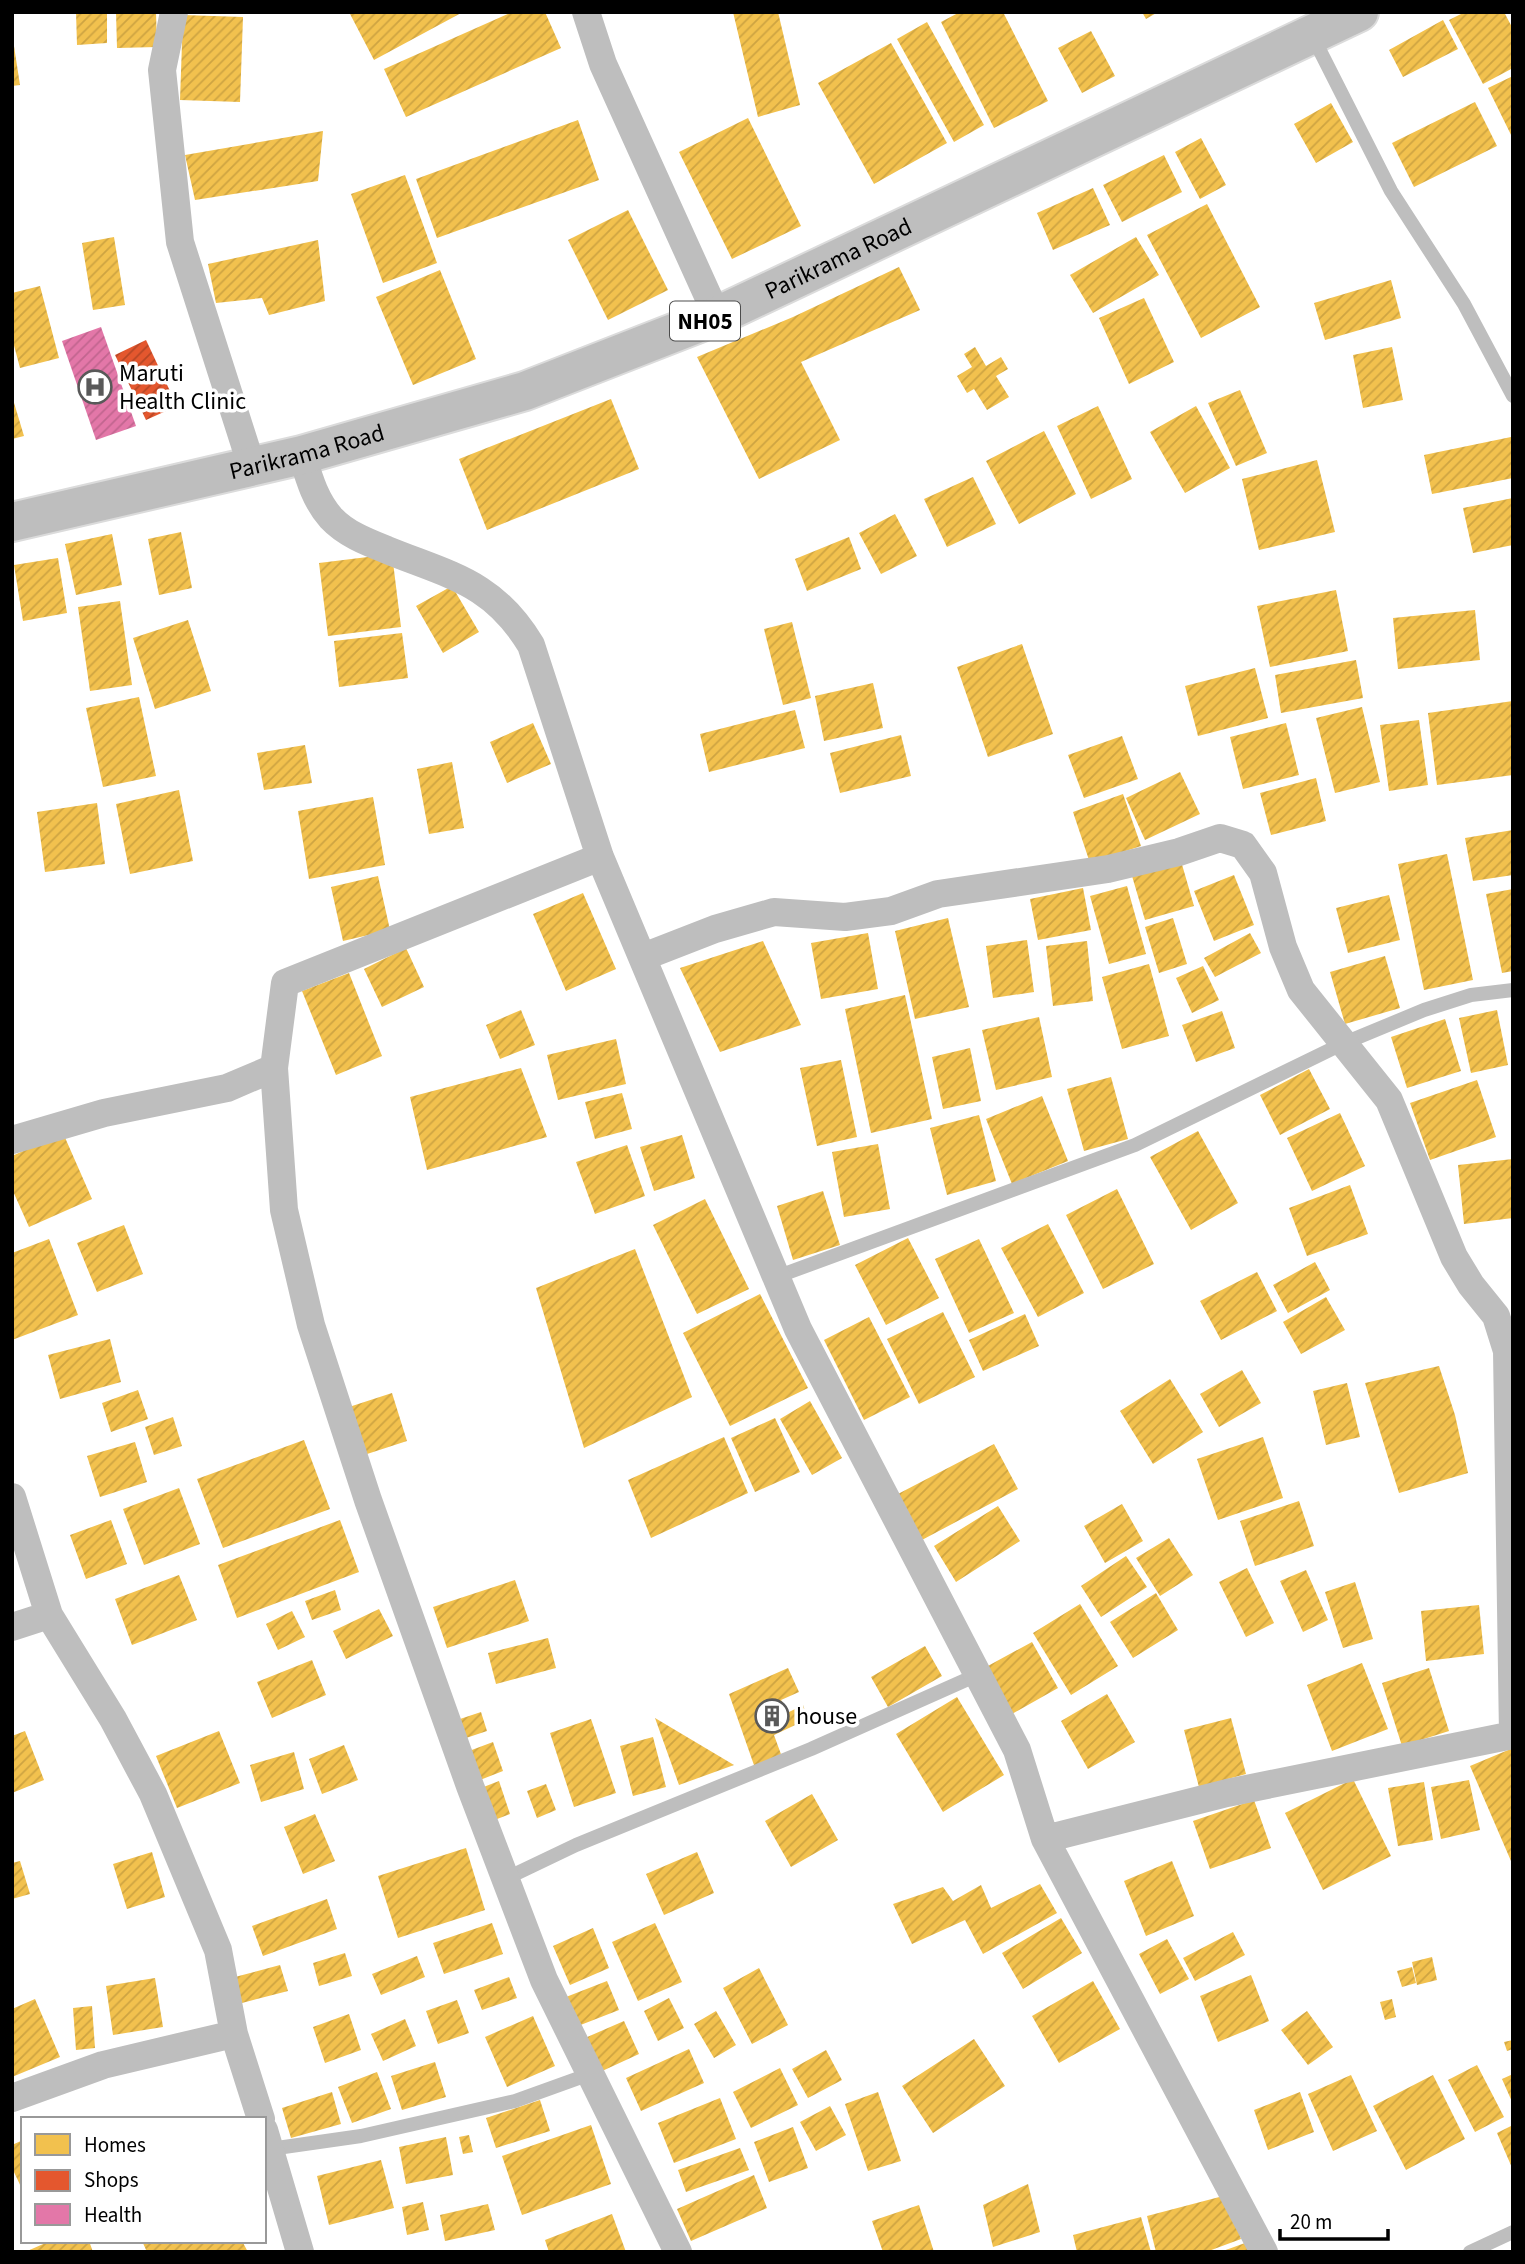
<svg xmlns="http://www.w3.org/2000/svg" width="1525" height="2264" viewBox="0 0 1525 2264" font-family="'Source Sans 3',sans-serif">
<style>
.homes{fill:url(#homes-hatch)}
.shops{fill:url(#shops-hatch)}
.health{fill:url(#health-hatch)}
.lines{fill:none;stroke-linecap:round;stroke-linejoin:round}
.primary-casing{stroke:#dbdbdb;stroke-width:42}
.lane{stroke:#bebebe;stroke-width:14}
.street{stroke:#bebebe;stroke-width:28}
.primary{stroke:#bebebe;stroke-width:38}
.labels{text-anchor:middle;stroke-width:7;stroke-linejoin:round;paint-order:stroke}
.shield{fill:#fff;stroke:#4c4c4c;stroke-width:2}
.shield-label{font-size:23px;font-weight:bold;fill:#000}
.street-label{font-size:24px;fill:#000;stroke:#fff}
.poi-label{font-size:24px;fill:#000;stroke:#fff;text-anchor:start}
</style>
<defs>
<pattern id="homes-hatch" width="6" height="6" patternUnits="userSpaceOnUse" patternTransform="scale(1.75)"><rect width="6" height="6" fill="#f2c14e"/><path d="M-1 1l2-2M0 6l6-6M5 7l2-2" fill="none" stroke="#cea442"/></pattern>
<pattern id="shops-hatch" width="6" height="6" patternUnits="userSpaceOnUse" patternTransform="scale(1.75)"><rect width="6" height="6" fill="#e4572e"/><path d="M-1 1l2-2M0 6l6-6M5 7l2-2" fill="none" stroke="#b64625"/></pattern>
<pattern id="health-hatch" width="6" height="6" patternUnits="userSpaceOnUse" patternTransform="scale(1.75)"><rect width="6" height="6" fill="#e377a8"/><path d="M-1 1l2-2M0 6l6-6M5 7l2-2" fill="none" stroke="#c1658f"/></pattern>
</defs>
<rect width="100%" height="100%" fill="#fff"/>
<path class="homes" d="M76 12H107V43L77 45Z
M116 12H156L157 47 117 48Z
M349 12H463L374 60Z
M512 12H545L561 48 406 117 384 69Z
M733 12H778L800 105 758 117Z
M960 12H1003L1048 101 994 128 941 22Z
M1142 12H1158L1146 19Z
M1465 12H1504L1513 29V68L1483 84 1449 20Z
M183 15 243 17 240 102 180 100Z
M1443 20 1458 49 1403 77 1389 50Z
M927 22 984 125 954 142 897 39Z
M1091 31 1115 76 1082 93 1058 48Z
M12 33 20 85 12 86Z
M891 43 947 143 874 184 818 83Z
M1513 76V139L1488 88Z
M1475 102 1497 146 1414 187 1392 143Z
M1331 103 1353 142 1316 163 1294 124Z
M748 118 801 226 732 259 679 152Z
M578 120 599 180 437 238 416 179Z
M323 131 318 181 195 200 185 155Z
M1201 138 1226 185 1200 199 1175 152Z
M1164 155 1182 192 1122 222 1103 185Z
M405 175 437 263 383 283 351 194Z
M1093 188 1110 225 1053 250 1037 213Z
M1207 204 1260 307 1201 338 1147 235Z
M628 210 668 290 608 320 568 240Z
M114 237 125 305 93 310 82 243Z
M1136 237 1159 275 1093 313 1070 275Z
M318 240 325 301 269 315 262 298 216 303 208 264Z
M899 267 920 310 801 362 840 440 759 479 697 357 793 317Z
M440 270 476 359 413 385 376 297Z
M1391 280 1401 318 1325 340 1314 303Z
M40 286 59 358 20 368 12 338V293Z
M1144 298 1174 362 1129 384 1099 318Z
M975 347 986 366 1001 357 1008 369 996 376 1009 397 987 410 974 389 967 393 957 376 972 367 964 354Z
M1392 347 1403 400 1363 408 1353 355Z
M1240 390 1267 453 1236 466 1208 403Z
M12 396 24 436 12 439Z
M611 399 639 469 487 530 459 459Z
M1098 406 1132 479 1091 499 1057 426Z
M1196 406 1230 468 1185 493 1150 432Z
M1044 431 1076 494 1019 524 986 461Z
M1511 437 1513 478 1432 494 1424 455Z
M1317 460 1335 532 1259 550 1242 479Z
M973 477 996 524 947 547 924 499Z
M1513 498V545L1473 553 1463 508Z
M895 514 917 556 881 574 859 533Z
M181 532 192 588 159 595 148 539Z
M112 534 122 585 76 595 65 544Z
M849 537 861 569 807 591 795 559Z
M392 554 401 627 328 636 319 563Z
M58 558 67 613 23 621 14 565Z
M452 586 479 632 443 653 416 606Z
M1336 590 1348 651 1270 667 1257 606Z
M120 601 132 685 90 691 78 607Z
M1475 610 1480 660 1398 669 1393 618Z
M188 620 211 691 155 709 133 638Z
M792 622 811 698 783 705 764 629Z
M402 633 408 678 339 687 334 641Z
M1022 644 1053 734 988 757 957 667Z
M1356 660 1363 698 1281 713 1275 675Z
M1255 668 1268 718 1198 736 1185 686Z
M873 683 883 728 824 741 815 696Z
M139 697 156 776 103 787 86 708Z
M1513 701V775L1437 785 1428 713Z
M1362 707 1380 782 1335 793 1316 718Z
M795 710 805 748 709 772 700 734Z
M1419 720 1428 785 1389 791 1380 725Z
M533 723 551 764 507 783 490 742Z
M1286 723 1299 775 1243 789 1230 737Z
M901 735 911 776 840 793 830 753Z
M1122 736 1138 779 1084 798 1068 755Z
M305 745 312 783 264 790 257 753Z
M452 762 464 828 429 834 417 769Z
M1180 772 1200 814 1145 840 1126 798Z
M1316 778 1326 821 1271 835 1260 793Z
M179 790 193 861 130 874 116 804Z
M1123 794 1141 846 1090 863 1073 812Z
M373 797 385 865 309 879 298 811Z
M97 803 105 864 45 872 37 812Z
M1513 830V875L1473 881 1465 838Z
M1447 854 1473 980 1424 990 1398 864Z
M1181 861 1194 906 1145 920 1132 876Z
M1234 875 1254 925 1214 941 1194 891Z
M378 876 390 930 343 941 331 887Z
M1127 886 1146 954 1109 964 1090 896Z
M1083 888 1091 930 1038 940 1030 899Z
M1513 889V971L1502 973 1486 894Z
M583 893 616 969 566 991 533 914Z
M1389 895 1400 940 1348 953 1336 908Z
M948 918 969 1007 915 1019 895 931Z
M1173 918 1187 964 1159 973 1145 927Z
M868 933 878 989 821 999 811 943Z
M1250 933 1261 953 1215 977 1204 958Z
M1027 940 1034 992 993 998 986 946Z
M763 941 801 1025 720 1052 680 968Z
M1087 941 1093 1001 1053 1006 1046 946Z
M406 948 424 987 382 1007 364 969Z
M1385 956 1400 1008 1345 1024 1330 972Z
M1149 964 1169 1036 1122 1049 1102 977Z
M1203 966 1219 1000 1192 1013 1176 978Z
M349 973 382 1056 336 1075 302 991Z
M905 995 932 1119 871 1133 845 1009Z
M521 1010 535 1045 500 1059 486 1025Z
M1497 1010 1508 1065 1471 1073 1459 1018Z
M1222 1011 1235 1048 1196 1062 1182 1025Z
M1039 1017 1052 1077 996 1090 982 1030Z
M1445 1019 1461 1071 1407 1088 1391 1037Z
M616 1039 626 1084 558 1100 547 1055Z
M970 1048 981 1101 943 1109 932 1057Z
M841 1060 857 1137 817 1146 800 1068Z
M521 1068 547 1137 427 1170 410 1097Z
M1309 1069 1330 1109 1280 1135 1260 1095Z
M1111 1077 1128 1139 1084 1151 1067 1089Z
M1477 1080 1496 1137 1430 1160 1410 1103Z
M622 1093 632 1129 595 1139 585 1102Z
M1042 1096 1068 1161 1012 1184 986 1119Z
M1340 1113 1365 1166 1312 1191 1287 1138Z
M979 1115 996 1181 947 1195 930 1128Z
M1198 1131 1238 1203 1191 1230 1150 1157Z
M63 1133 92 1199 29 1227 12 1189V1156Z
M682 1135 695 1178 654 1191 640 1147Z
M878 1144 890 1209 844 1217 832 1152Z
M627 1145 645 1196 595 1214 576 1162Z
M1513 1159V1218L1464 1224 1458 1165Z
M1350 1185 1368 1234 1307 1256 1289 1208Z
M1117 1189 1154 1264 1103 1289 1066 1215Z
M823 1191 840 1245 793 1260 777 1206Z
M705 1199 749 1289 697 1314 653 1225Z
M1048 1224 1084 1293 1038 1317 1001 1248Z
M124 1225 143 1274 97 1292 77 1243Z
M908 1238 939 1298 886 1325 855 1265Z
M49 1239 78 1315 12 1340V1253Z
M979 1239 1014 1313 969 1333 935 1259Z
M635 1249 692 1397 584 1448 536 1288Z
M1315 1262 1330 1290 1288 1313 1273 1285Z
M1257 1272 1277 1311 1221 1340 1200 1301Z
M760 1294 808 1388 730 1426 683 1333Z
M1326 1297 1345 1330 1301 1354 1283 1322Z
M943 1312 975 1377 919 1404 887 1339Z
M1025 1314 1039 1346 983 1371 969 1340Z
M869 1317 910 1397 864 1420 824 1340Z
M110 1339 121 1382 60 1399 48 1355Z
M1439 1366 1455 1415 1468 1473 1399 1493 1365 1383Z
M1242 1370 1261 1403 1219 1427 1200 1394Z
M1170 1379 1203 1432 1153 1464 1120 1411Z
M1347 1383 1360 1437 1326 1445 1313 1391Z
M138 1390 148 1419 111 1432 102 1403Z
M392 1393 407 1441 364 1455 349 1407Z
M810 1401 842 1458 812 1475 780 1419Z
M173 1417 182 1446 154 1455 145 1427Z
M775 1418 800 1472 755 1492 731 1438Z
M724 1437 748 1493 651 1538 628 1480Z
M1263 1437 1283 1498 1218 1520 1197 1459Z
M304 1440 330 1509 223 1548 197 1479Z
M135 1442 147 1482 100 1497 87 1456Z
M994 1444 1018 1489 920 1541 896 1495Z
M179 1488 200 1544 144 1565 123 1509Z
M1299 1501 1314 1546 1255 1566 1240 1521Z
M1122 1504 1143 1541 1105 1563 1084 1526Z
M998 1506 1020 1541 956 1582 934 1546Z
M111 1520 127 1564 86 1579 70 1535Z
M340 1520 359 1572 237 1618 218 1565Z
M1169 1538 1193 1575 1160 1596 1136 1558Z
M1126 1556 1147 1587 1101 1617 1081 1586Z
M1247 1568 1274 1623 1246 1637 1219 1582Z
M1306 1570 1328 1620 1303 1632 1280 1581Z
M179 1575 197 1620 132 1645 115 1599Z
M515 1580 529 1621 447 1648 433 1607Z
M1355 1582 1373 1639 1343 1648 1325 1592Z
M335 1590 341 1610 312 1620 305 1601Z
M1156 1593 1178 1630 1133 1658 1110 1622Z
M1080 1604 1118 1666 1071 1695 1033 1633Z
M1479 1605 1484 1654 1426 1661 1421 1611Z
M379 1609 393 1636 346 1659 333 1631Z
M292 1611 305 1637 278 1650 266 1624Z
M548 1638 556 1668 496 1684 488 1653Z
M1032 1642 1058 1688 1012 1714 986 1667Z
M925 1646 942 1676 888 1707 871 1677Z
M312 1660 326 1695 272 1718 257 1682Z
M1362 1663 1388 1729 1332 1751 1307 1685Z
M788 1668 799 1692 781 1700 789 1712 803 1705 808 1719 774 1735 782 1757 755 1768 729 1694Z
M1429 1668 1449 1731 1402 1746 1382 1683Z
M1107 1694 1135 1742 1088 1769 1061 1721Z
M957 1697 1004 1775 943 1812 896 1734Z
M481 1712 487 1731 460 1740 454 1721Z
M655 1718 734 1765 679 1785Z
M1231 1718 1246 1774 1199 1787 1184 1730Z
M591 1719 616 1793 574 1807 550 1733Z
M25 1731 44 1780 12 1793V1736Z
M219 1731 240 1783 177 1808 156 1756Z
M653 1737 666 1787 633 1796 620 1746Z
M493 1742 503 1771 480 1780 469 1751Z
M344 1745 358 1780 322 1794 309 1759Z
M1513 1748V1860L1511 1861 1470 1766Z
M294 1752 304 1789 261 1802 250 1765Z
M1353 1779 1391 1856 1323 1890 1285 1813Z
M1469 1780 1480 1830 1441 1839 1431 1787Z
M499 1781 510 1814 492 1821 481 1788Z
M1424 1782 1433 1840 1398 1846 1388 1788Z
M546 1784 556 1810 537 1818 527 1791Z
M812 1794 838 1840 791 1867 765 1821Z
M1254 1800 1271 1848 1210 1869 1193 1821Z
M315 1814 335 1861 303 1874 284 1827Z
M466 1848 485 1910 398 1938 378 1876Z
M152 1852 165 1897 127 1909 113 1864Z
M697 1852 714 1893 664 1915 646 1874Z
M20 1861 30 1894 12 1899V1863Z
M1172 1861 1194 1916 1146 1936 1124 1881Z
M1040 1884 1057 1913 983 1954 965 1920 912 1944 893 1904 943 1887 953 1901 981 1885 991 1908Z
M327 1899 337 1929 263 1956 252 1926Z
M1061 1918 1082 1953 1023 1989 1002 1953Z
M492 1923 503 1954 444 1974 433 1943Z
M655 1923 682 1982 638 2001 612 1942Z
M593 1928 609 1968 570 1985 553 1946Z
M1233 1932 1245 1955 1195 1981 1183 1958Z
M1167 1939 1189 1979 1160 1994 1139 1954Z
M345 1953 352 1976 319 1986 313 1963Z
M417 1956 425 1977 381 1995 372 1974Z
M1432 1957 1437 1980 1417 1985 1412 1962Z
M280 1965 288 1991 242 2003 235 1977Z
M1412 1967 1416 1983 1402 1987 1397 1971Z
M759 1968 788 2025 752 2044 723 1988Z
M1251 1975 1269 2021 1218 2042 1200 1996Z
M509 1977 517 1998 482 2010 474 1990Z
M155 1978 163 2027 113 2035 106 1986Z
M607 1981 619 2010 578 2026 566 1997Z
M1093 1981 1120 2029 1059 2063 1032 2016Z
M669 1998 684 2028 658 2041 644 2011Z
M35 1999 60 2057 12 2077V2009Z
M1392 1999 1396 2017 1385 2020 1380 2002Z
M457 2000 469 2033 438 2044 426 2011Z
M92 2006 95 2048 76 2050 73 2008Z
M716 2011 736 2045 714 2058 694 2024Z
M1307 2011 1333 2047 1308 2065 1281 2030Z
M349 2014 361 2050 325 2063 313 2027Z
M533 2016 555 2066 507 2087 485 2037Z
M405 2019 416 2046 383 2061 371 2034Z
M624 2021 639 2054 600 2072 585 2038Z
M974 2039 1005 2086 933 2133 902 2086Z
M1513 2040V2049L1507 2051 1504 2042Z
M689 2049 704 2083 641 2111 626 2078Z
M826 2050 842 2080 808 2098 792 2069Z
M435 2062 446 2097 402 2110 391 2076Z
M1477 2065 1504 2117 1475 2132 1448 2080Z
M780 2068 798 2105 751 2128 733 2092Z
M377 2072 391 2109 352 2123 338 2087Z
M1513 2074V2104L1502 2079Z
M1351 2075 1377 2131 1333 2151 1308 2094Z
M1433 2075 1465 2139 1406 2170 1373 2106Z
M332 2092 341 2124 291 2138 282 2108Z
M878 2092 901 2161 868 2171 845 2104Z
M1300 2092 1314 2132 1268 2150 1254 2110Z
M720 2098 736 2139 674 2163 658 2123Z
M540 2100 550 2131 496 2148 486 2118Z
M830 2106 846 2135 816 2151 800 2122Z
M591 2125 611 2184 522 2215 502 2156Z
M1513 2125V2170L1497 2133Z
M793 2127 808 2168 769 2182 754 2142Z
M469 2135 473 2152 463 2154 459 2137Z
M446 2137 453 2175 406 2184 399 2147Z
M23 2140V2191L12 2168V2145Z
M740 2148 749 2170 686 2192 678 2170Z
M381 2160 394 2208 329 2225 317 2176Z
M754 2175 767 2208 691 2241 677 2209Z
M1028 2184 1040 2232 993 2247 983 2205Z
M1227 2195 1241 2239 1206 2252H1156L1147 2216Z
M423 2202 429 2230 407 2235 402 2207Z
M488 2204 495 2230 445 2241 440 2215Z
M919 2205 934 2252H883L872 2221Z
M612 2214 626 2252H549L545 2240Z
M1141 2217 1151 2252H1077L1073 2235Z
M50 2241H89L93 2252H25Z
M142 2241H242L248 2252H147Z
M1245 2243 1249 2252H1223V2251Z"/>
<path class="shops" d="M146 340 177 406 146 420 115 355Z"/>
<path class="health" d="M101 327 136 426 96 440 62 341Z"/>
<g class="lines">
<defs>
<g id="primary">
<path id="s1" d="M12 522 302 455 525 391 717 316 1359 12"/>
</g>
</defs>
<use href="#primary" class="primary-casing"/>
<path class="lane" d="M1313 37 1391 191 1464 304 1513 396
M776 1277 1135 1145 1342 1044 1424 1010 1471 995 1513 990
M505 1879 576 1845 811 1749 977 1675
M270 2149 361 2136 515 2101 590 2074
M1470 2252 1513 2232"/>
<path class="street" d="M174 12 162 70 180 242 252 467
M586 12 603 64 717 316
M302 455C309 478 315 500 331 518 346 534 367 542 387 550 451 576 493 582 531 645L600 857 798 1329 1017 1750 1045 1839
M643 957 715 929 774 912 845 917 891 911 938 894 1108 869 1179 852 1220 838 1243 845 1263 873 1283 947 1301 990 1389 1100 1454 1257 1471 1285 1496 1316 1507 1351 1513 1735
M274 1068 284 1210 311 1325 368 1500 470 1786 544 1980 678 2252
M12 1140 104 1113 227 1088 274 1068 285 983 600 857
M12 1497 49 1615 113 1719 153 1794 218 1950 234 2034 261 2119
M12 1627 49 1615
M12 2098 103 2065 234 2034
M264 2130 300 2252
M1264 2252 1045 1839 1227 1793 1513 1735"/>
<use href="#primary" class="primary"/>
</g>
<defs>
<symbol id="hospital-ring" viewBox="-11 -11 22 22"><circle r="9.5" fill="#fff" stroke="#595959" stroke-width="1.5"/><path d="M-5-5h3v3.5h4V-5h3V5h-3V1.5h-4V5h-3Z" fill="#595959"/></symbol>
<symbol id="building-ring" viewBox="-11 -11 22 22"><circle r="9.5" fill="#fff" stroke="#595959" stroke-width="1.5"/><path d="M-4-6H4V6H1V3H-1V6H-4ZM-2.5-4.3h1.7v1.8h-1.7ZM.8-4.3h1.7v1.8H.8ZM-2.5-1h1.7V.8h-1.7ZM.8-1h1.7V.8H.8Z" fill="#595959"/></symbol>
</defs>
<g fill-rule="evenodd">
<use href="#hospital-ring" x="76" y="368" width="38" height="38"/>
<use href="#building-ring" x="753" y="1697" width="38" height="38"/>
</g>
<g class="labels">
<rect class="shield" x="670" y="301.5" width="70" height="39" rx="5"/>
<g class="shield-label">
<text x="705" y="329">NH05</text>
</g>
<g class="street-label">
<text dy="8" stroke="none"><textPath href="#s1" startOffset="870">Parikrama Road</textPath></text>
<text dy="8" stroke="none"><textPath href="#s1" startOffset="303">Parikrama Road</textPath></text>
</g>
<g class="poi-label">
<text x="119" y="381">Maruti<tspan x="119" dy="28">Health Clinic</tspan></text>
<text x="796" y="1724">house</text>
</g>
</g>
<rect width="1525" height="2264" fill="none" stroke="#000000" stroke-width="28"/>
<rect x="21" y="2117" width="245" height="126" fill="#ffffff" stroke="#999999" stroke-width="2"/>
<rect x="35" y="2134" width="35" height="21" fill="#f2c14e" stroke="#999999" stroke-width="2"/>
<text x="84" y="2152" font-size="21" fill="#000000">Homes</text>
<rect x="35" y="2170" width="35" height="21" fill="#e4572e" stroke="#999999" stroke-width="2"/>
<text x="84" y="2187" font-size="21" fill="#000000">Shops</text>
<rect x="35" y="2204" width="35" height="21" fill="#e377a8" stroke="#999999" stroke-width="2"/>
<text x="84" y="2222" font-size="21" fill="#000000">Health</text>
<path d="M1280 2229v10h108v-10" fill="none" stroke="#000000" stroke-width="3.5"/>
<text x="1290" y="2229" font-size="21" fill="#000000" stroke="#ffffff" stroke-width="5" paint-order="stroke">20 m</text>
</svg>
